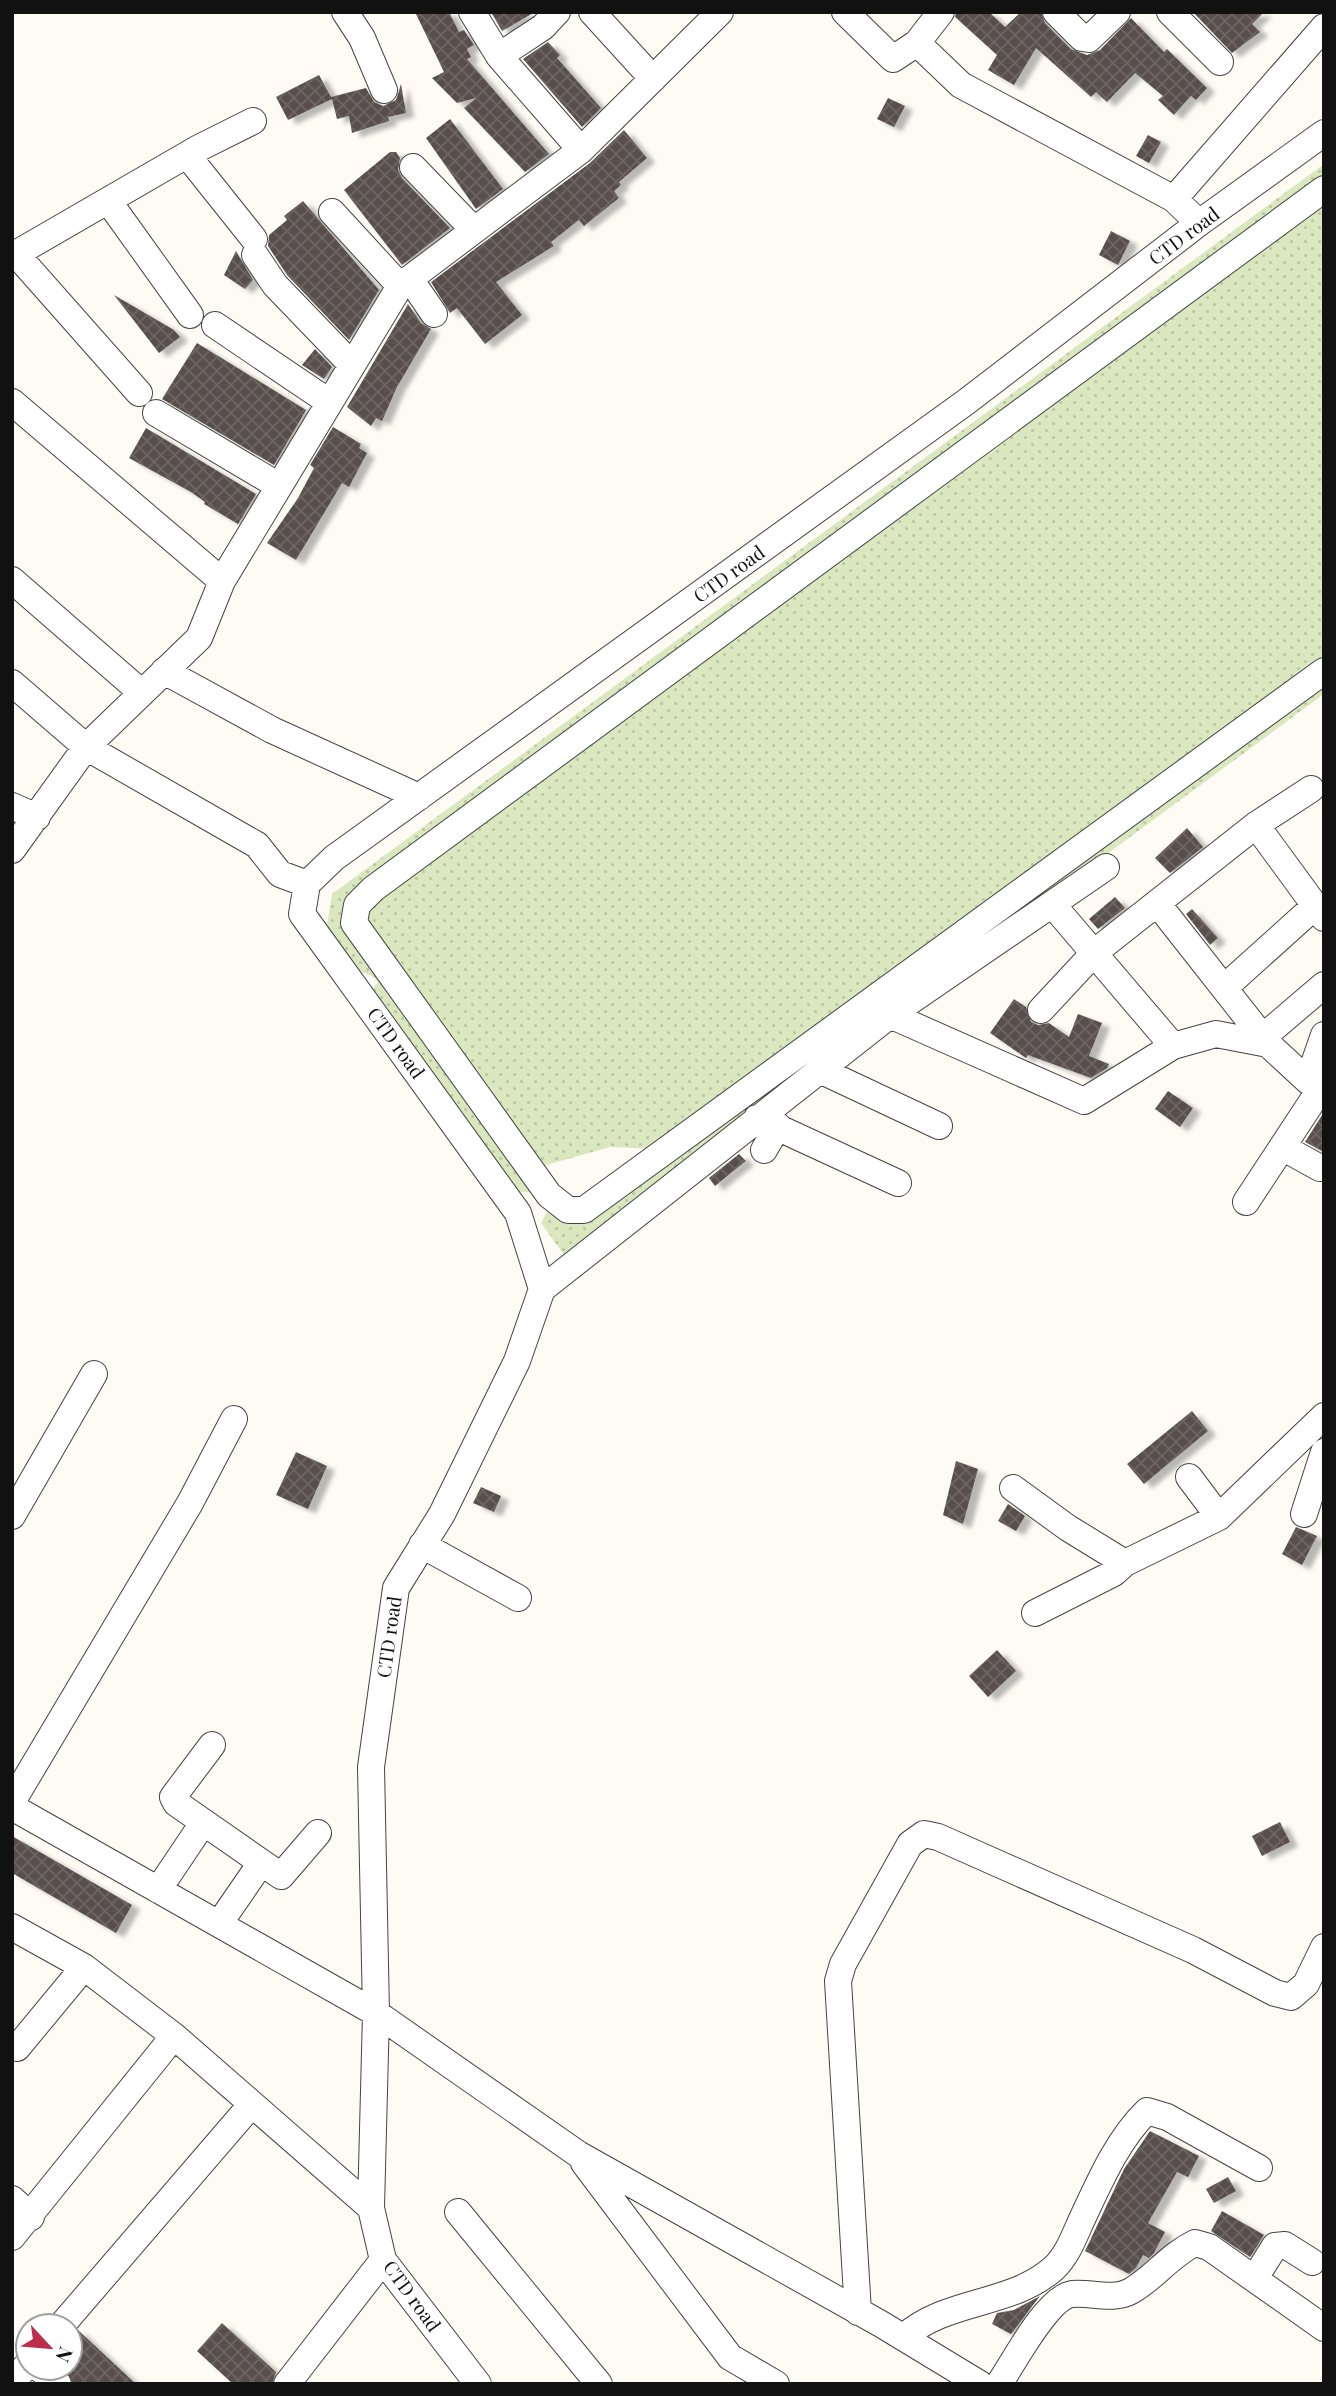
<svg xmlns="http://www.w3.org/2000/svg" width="1336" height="2396" viewBox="0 0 1336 2396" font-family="'Playfair Display',serif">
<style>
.green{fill:url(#green-dots)}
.building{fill:url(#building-cross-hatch);filter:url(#shadow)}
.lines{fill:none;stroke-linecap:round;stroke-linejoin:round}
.minor-casing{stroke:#444;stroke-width:28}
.minor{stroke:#fff;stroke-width:26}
.labels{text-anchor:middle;stroke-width:7;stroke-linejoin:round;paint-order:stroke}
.street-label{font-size:19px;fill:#111;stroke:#fff}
</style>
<defs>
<pattern id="green-dots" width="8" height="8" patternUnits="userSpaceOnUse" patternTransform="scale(1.75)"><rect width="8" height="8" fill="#dbe8bf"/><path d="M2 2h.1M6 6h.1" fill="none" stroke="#bbc6a3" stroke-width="1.8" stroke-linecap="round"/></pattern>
<pattern id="building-cross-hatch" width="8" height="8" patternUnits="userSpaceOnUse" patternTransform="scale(1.75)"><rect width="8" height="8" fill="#59504e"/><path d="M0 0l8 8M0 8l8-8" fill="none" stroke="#6c6563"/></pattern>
<filter id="shadow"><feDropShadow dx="8" dy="4.5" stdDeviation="2" flood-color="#0004"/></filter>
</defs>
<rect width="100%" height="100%" fill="#fefbf5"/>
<path class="green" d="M1324 164V185L352 907 535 1192H519L371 989 378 983 374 977 357 970 326 932 332 894Z
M1324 197V661L1059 851 984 901 951 928 654 1149 610 1147 543 1166 359 911Z
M1324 679V694L564 1255 541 1223 548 1210 565 1217Z"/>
<path class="building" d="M415 12H449L459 32 464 30 474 45 467 49 471 57 467 59 549 154 525 172 464 108 476 98 457 103 432 78 444 72Z
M491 12H535L502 31Z
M956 12H989L1005 27 1021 12H1041L1045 23 1071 49 1087 55 1100 50 1131 18 1164 52 1167 49 1207 88 1196 100 1191 96 1174 115 1158 100 1163 96 1135 73 1107 102 1096 92 1091 97 1036 48 1014 85 988 70 997 55 955 17Z
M1193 12H1264L1252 24 1260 32 1232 53Z
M548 42 560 55 557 58 601 108 582 127 523 59Z
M319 75 331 97 366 88 374 102 383 106 396 100 401 84 406 113 388 117 389 121 352 133 349 116 337 119 332 99 288 120 276 97Z
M888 98 905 106 894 127 877 119Z
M450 119 503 189 476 209 426 138Z
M624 130 647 158 619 182 621 185 614 191 619 198 584 226 579 220 551 242 554 246 496 282 522 315 485 344 457 308 450 313 431 282 590 163Z
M1148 135 1161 142 1149 163 1136 156Z
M390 152H396L400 158 398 170 402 178 450 228 402 265 344 190Z
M303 201 379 290 349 340 287 275 268 246 269 235 287 220 284 216Z
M1111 231 1130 241 1118 265 1099 255Z
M236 251 253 280 245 289 224 275Z
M114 295 174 330 180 337 159 353Z
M408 304 421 323 431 329 397 387 382 421 376 418 371 426 347 407Z
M197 343 306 410 274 465 162 399Z
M315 349 332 367 324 379 302 365Z
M333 427 361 444 359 448 367 453 349 487 342 483 296 560 267 543 298 498 314 468 310 465Z
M146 428 256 494 238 524 204 504 205 502 191 492 129 458Z
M1187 828 1203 847 1170 873 1155 858Z
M1115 897 1125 908 1098 929 1089 919Z
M1192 909 1218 938 1210 945 1186 914Z
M1014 999 1026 1007 1031 1022 1038 1025 1049 1023 1069 1037 1078 1014 1102 1023 1089 1056 1109 1064 1107 1068 1091 1078 1028 1055 1026 1058 990 1033Z
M1168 1091 1193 1108 1180 1127 1155 1109Z
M1324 1112V1152L1305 1142Z
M739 1154 746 1161 715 1186 709 1178Z
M1192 1411 1208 1431 1144 1484 1127 1464Z
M296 1452 327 1466 308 1509 276 1495Z
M956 1461 978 1469 963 1524 943 1515Z
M481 1487 501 1496 494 1512 473 1503Z
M1008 1504 1025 1516 1016 1531 998 1521Z
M1296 1527 1317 1536 1302 1565 1282 1554Z
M997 1650 1016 1671 988 1697 969 1676Z
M1280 1822 1290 1842 1262 1856 1252 1836Z
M12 1836 132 1905 116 1933 12 1873Z
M1150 2131 1199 2156 1188 2177 1177 2172 1148 2223 1165 2232 1154 2253 1149 2258 1143 2255 1136 2268 1129 2274 1085 2251 1124 2169Z
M1228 2177 1236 2191 1214 2203 1206 2189Z
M1222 2211 1264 2235 1250 2257 1211 2231Z
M1040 2296 1011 2334 992 2324 997 2313 1014 2310Z
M222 2323 276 2372 272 2384H233L197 2351Z
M78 2330 136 2384H73L63 2368H70V2338Z"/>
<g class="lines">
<defs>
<path id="minor" d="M345 12 362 38 384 90
M472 12 499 56 581 150
M592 12 653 79
M845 12 893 59 917 43 941 12
M1056 12 1082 38 1089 39 1117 12
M1170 12 1220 62
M917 43 961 85 1174 199 1199 223
M499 56 543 27 557 12
M187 155 254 239
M413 167 474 230
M1324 189 373 889 357 905 354 923 549 1195 568 1210H584L1324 671
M1174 199 1324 27
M109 202 190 315
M332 212 400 286
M16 254 139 393
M255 255 275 285 352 365
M12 256 197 149 253 121
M410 279 434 314
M215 325 329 402
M12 402 222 581
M156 413 279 486
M12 580 142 693
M164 671 272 730 419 797
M12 683 86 747 257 845 280 874 307 884
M12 806 37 817
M1256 825 1324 918
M12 850 86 747 199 638 222 581 400 286 581 150 720 12
M1157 903 1268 1044
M1052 904 1173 1046
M1224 988 1315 906
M1041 1010 1095 952 1256 825 1311 789
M890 1015 1106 867
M1263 1037 1324 985
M822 1071 939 1126
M757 1118 898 1183
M1282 1147 1320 1168
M764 1150 778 1126
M1246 1202 1321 1088
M542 1289 890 1015 1084 1101 1173 1046 1216 1034 1268 1044 1308 1081 1324 1035
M1189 1477 1219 1517
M1013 1488 1068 1528 1125 1563
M1304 1514 1324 1452
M12 1516 94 1374
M422 1545 518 1598
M1035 1613 1114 1573 1125 1563 1219 1517 1324 1416
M212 1745 173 1797 176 1803 281 1876 318 1833
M12 1802 190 1503 234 1419
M12 1807 376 2013 578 2154 881 2324 980 2384
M158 1890 203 1823
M219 1924 261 1863
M12 1927 84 1967 174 2036 371 2208
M12 2045 17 2048 84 1967
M584 2163 730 2357 776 2384
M12 2199 31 2217
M458 2212 599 2384
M12 2237 174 2036
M1255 2278 1275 2246 1285 2245 1312 2262
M858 2312 838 1981 843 1964 910 1844 924 1834 938 1837 1193 1950 1275 1993 1291 1997 1306 1984 1324 1947
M61 2326 252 2104
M904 2337C946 2299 1012 2306 1054 2268 1068 2255 1075 2234 1083 2217 1100 2181 1118 2139 1147 2111L1167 2117 1259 2168
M39 2368 58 2384
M12 2382 28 2364
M287 2384 383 2260
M478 2384 383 2260 371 2208 376 2013 371 1767 396 1588 442 1514 517 1361 542 1289 518 1213 302 914 307 884 334 858 966 402 1199 223 1324 133
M999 2384C1014 2362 1047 2298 1072 2294 1091 2292 1113 2301 1131 2291 1154 2278 1170 2255 1195 2243L1209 2247 1324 2328"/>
</defs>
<use href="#minor" class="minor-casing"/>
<use href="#minor" class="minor"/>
</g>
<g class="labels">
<g class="street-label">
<text transform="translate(1184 236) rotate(-37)" y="7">CTD road</text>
<text transform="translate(729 574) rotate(-36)" y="7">CTD road</text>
<text transform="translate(396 1043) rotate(54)" y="7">CTD road</text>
<text transform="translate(389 1637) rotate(-82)" y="7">CTD road</text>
<text transform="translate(412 2296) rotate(54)" y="7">CTD road</text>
</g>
</g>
<rect width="1336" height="2396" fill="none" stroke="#111111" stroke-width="28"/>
<g transform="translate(49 2347) rotate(116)"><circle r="33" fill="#ffffff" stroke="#a0a0a0" stroke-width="2"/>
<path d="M0-5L12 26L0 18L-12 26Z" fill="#bb2f4c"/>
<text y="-10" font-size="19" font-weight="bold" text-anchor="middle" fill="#111111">N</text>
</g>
</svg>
